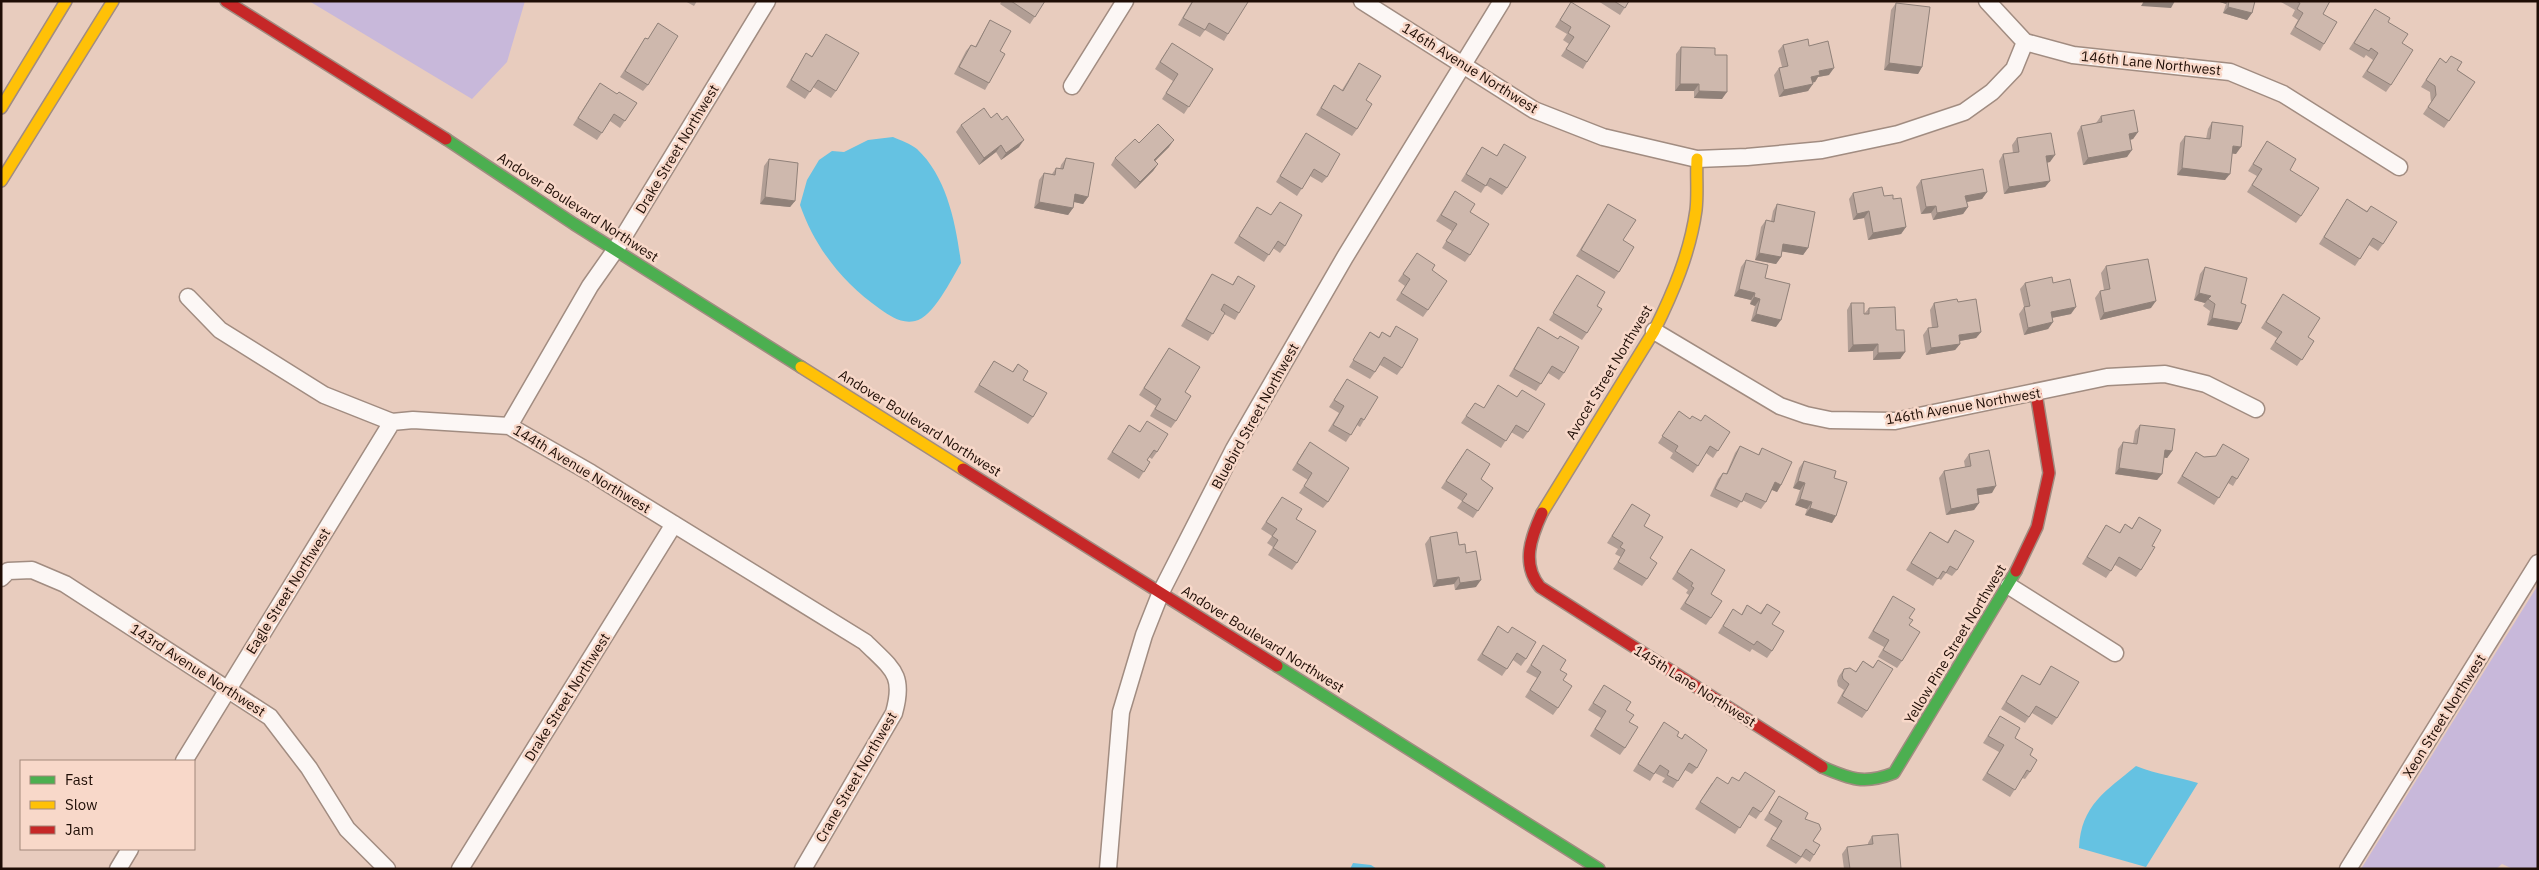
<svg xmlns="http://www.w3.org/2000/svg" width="2539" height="870" viewBox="0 0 2539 870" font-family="'IBM Plex Sans',sans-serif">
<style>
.green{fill:#c8b8da}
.water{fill:#65c2e2}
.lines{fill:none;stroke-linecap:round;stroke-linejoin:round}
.street-casing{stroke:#a18c81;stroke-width:19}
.fast-casing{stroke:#a18c81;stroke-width:14}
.slow-casing{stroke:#a18c81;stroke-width:14}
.jam-casing{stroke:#a18c81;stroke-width:14}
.street{stroke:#fcf7f5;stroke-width:16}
.fast{stroke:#4caf50;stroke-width:11}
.slow{stroke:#ffc107;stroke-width:11}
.jam{stroke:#c62828;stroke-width:11}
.wall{fill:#b19e95}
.shaded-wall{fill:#908179}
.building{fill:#ceb8ad;stroke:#908179}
.labels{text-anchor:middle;stroke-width:5;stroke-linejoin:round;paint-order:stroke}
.street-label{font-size:14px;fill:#1e0d05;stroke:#f8d8c9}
</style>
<rect width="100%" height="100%" fill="#e8ccbe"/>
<path class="green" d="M309 1H525L507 62 472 99Z
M2538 585V869H2513L2502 864 2496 869H2361Z"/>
<path class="water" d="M893 137C900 140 911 144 917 149 947 177 956 224 961 263 952 278 933 318 915 321 901 324 890 316 880 309 843 283 815 248 800 205L807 180 819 160 832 151 844 152 868 140Z
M2136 766C2158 775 2176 776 2198 783L2146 867 2079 848C2081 805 2106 791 2136 766Z
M1353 863 1371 865 1377 869H1350Z"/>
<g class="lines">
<defs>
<path id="street" d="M1362 1 1534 110 1603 137 1697 159 1747 157 1822 150 1898 134 1964 112 1992 92 2014 69 2025 42
M1987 1 2025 42 2073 55 2230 72 2283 94 2399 167
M1072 86 1125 1
M188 297 220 330 324 395 392 422 413 420 509 426 591 473 865 642C892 669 905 674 894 713L803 869
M1654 331 1780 406 1806 415 1830 420 1895 421 2107 377 2165 374 2206 384 2256 409
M509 426 590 286 616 249 767 1
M1 578 8 571 32 570 65 584 270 717 309 768 347 829 387 869
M2009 586 2115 653
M184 761 392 422
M118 869 130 849
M460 869 674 524
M1108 869 1121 712 1144 635 1161 592 1234 449 1345 257 1502 1
M2348 869 2538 563"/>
<path id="fast" d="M446 139 574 224 801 367
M1277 666 1599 869
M1822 767C1850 779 1864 785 1894 773L2016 571"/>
<path id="slow" d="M1 108 66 1
M1 181 113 1
M801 367 963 469
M1542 513 1654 331C1673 293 1690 253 1696 210 1698 193 1696 176 1697 159"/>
<path id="jam" d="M226 1 446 139
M963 469 1277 666
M1542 513C1531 537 1521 564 1540 587L1822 767
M2016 571 2037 527 2049 473 2036 393"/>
</defs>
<use href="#street" class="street-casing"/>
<use href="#fast" class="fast-casing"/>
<use href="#slow" class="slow-casing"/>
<use href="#jam" class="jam-casing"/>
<use href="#street" class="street"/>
<use href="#fast" class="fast"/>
<use href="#slow" class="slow"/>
<use href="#jam" class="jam"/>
</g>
<path class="wall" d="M685 1H697L694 6Z
M1002 1H1045L1030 24 1000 4Z
M1192 1H1247L1228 34 1224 41 1205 30 1200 37 1178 25Z
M1598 1H1629L1620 15Z
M2217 1H2255L2252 13 2247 20 2223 13 2226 4Z
M2281 1H2330L2323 14 2324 44 2320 51 2290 34 2298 20 2292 16 2295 10 2281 2Z
M1571 2 1587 62 1583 69 1561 56 1569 44 1563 40 1567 34 1555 27Z
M1896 3 1922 67 1918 74 1884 70 1891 10Z
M2375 9 2388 22 2402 43 2391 85 2386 92 2362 77 2373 60 2366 55 2364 58 2349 49Z
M990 20 1000 51 989 83 985 90 954 74 966 51 971 45 975 47 986 27Z
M658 23 648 85 643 91 620 77 645 38 648 39Z
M826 34 836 91 831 98 813 87 805 99 786 87 806 53 812 56Z
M1783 45 1809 46 1829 75 1818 77 1815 82 1812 83 1808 91 1779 97 1774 75 1779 68 1782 67 1778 51Z
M1681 47 1715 55 1722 99 1694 98V91H1675L1676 54Z
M1167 50 1213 69 1184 114 1162 99 1173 81 1155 69Z
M2440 58 2475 82 2444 128 2423 114 2431 102 2430 92 2421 87Z
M1359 63 1366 100 1357 129 1352 136 1316 115 1334 85 1342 90Z
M595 90 617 94 637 103 620 128 610 121 597 140 573 125Z
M2101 116 2138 132 2133 139 2130 140 2127 157 2083 165 2077 133 2081 126 2096 123Z
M991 118 1019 147 1001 160 996 152 979 165 956 132 961 125Z
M2212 122 2236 154 2232 153 2225 180 2177 175 2180 143 2185 136 2206 139 2208 129Z
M1306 133 1327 177 1322 183 1310 176 1297 196 1276 182Z
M2017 138 2050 162 2047 163 2050 181 2045 187 2004 194 1999 161 2003 154 2013 153 2012 145Z
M2267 141 2301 216 2296 223 2247 192 2257 176 2248 171Z
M1139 143 1169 147 1155 161 1158 164 1153 171 1135 189 1111 165 1115 158Z
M1504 144 1507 188 1502 195 1486 185 1481 193 1461 181 1482 147 1497 156Z
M1066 158 1088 197 1083 204 1074 202 1073 208 1068 215 1034 208 1039 180 1044 173 1052 174 1056 168 1060 169 1061 165Z
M769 159 795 201 790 207 760 204 764 166Z
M1921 180 1987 192 1982 199 1967 202 1968 207 1963 214 1933 220 1931 213 1921 214 1916 187Z
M1455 191 1470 255 1465 262 1442 248 1452 231 1436 221Z
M1853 193 1884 196 1893 199 1906 227 1901 234 1868 240 1864 218 1853 220 1849 199Z
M2347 199 2367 211 2371 206 2383 244 2378 251 2369 245 2355 266 2319 244Z
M1280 202 1285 246 1280 253 1273 248 1264 262 1234 243 1257 207 1271 215Z
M1608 204 1619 272 1614 279 1576 256Z
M1777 204 1808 248 1803 255 1782 251 1781 257 1776 264 1755 260 1761 227 1766 220 1771 221 1773 211Z
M1412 260 1432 270 1428 310 1423 317 1396 300 1405 286 1398 281Z
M1746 260 1765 278 1776 327 1751 321 1755 306 1750 304 1751 300 1734 296 1741 267Z
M2106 266 2151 308 2100 320 2095 298 2100 291 2104 290 2101 273Z
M2205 267 2241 303V323L2237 330 2207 325 2210 311 2203 306 2205 303 2194 300 2200 274Z
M1212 274 1232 285 1238 276 1239 313 1235 320 1224 314 1208 341 1181 326Z
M1577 275 1597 306 1587 333 1582 340 1549 320Z
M2025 283H2053L2071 314 2052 318 2053 322 2048 329 2024 335 2019 314 2024 307 2020 289Z
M2283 294 2308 337 2314 341 2297 366 2270 349 2277 338 2261 328Z
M1958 302 1981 332 1976 338 1960 341V344L1955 350 1926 355 1923 335 1928 328H1932L1930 310 1934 303Z
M1851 303 1864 314 1869 308 1896 330 1905 352 1900 359 1873 360V351L1848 352 1847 310Z
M1396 326 1402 368 1397 375 1380 365 1370 379 1349 367 1370 332 1379 337 1382 332 1390 336Z
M1538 327 1558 339 1560 336 1564 373 1559 380 1548 373 1536 391 1509 376Z
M1169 348 1185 392 1176 421 1171 428 1150 416 1156 406 1139 395Z
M994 361 1012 372 1018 364 1023 380 1033 417 1028 424 974 392Z
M1347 379 1364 420 1360 427 1357 425 1346 442 1328 431 1339 413 1329 407Z
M1498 385 1528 432 1523 439 1511 432 1501 448 1461 423 1475 403 1484 408Z
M1679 411 1690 419 1701 421 1730 432 1713 458 1706 453 1693 473 1670 458 1673 453 1658 443Z
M1147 421 1157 452 1152 459 1149 457 1147 460 1150 462 1139 479 1107 459 1129 425 1140 432Z
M2140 425 2172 451 2167 458 2164 457 2162 474 2157 480 2115 474 2118 449 2123 442 2133 443 2135 431Z
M2223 444 2237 479 2233 486 2228 483 2214 505 2177 483 2196 452 2204 457 2216 456Z
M1740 446 1758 455 1762 448 1781 485 1777 492 1772 490 1766 502 1761 509 1742 500 1737 508 1710 496 1718 479 1723 473 1726 474 1735 453Z
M1305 449 1328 502 1323 508 1299 493 1308 480 1292 470Z
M1969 454 1992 493 1978 495 1979 503 1974 510 1946 515 1939 478 1944 471 1965 467 1964 461Z
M1462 456 1481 479 1493 488 1473 518 1457 508 1462 501 1441 488Z
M1804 461 1834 478 1832 523 1805 515 1807 509 1795 505 1800 490 1793 488 1799 468Z
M1282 497 1296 519 1297 563 1292 570 1268 555 1273 547 1267 543 1272 536 1261 529Z
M1632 504 1644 526 1650 558 1647 579 1642 586 1613 569 1621 557 1615 554 1618 549 1607 543Z
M2139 517 2152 546 2141 570 2136 577 2115 565 2106 578 2082 564 2106 525 2119 533 2125 524 2132 528Z
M1955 530 1957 570 1952 576 1946 573 1941 580 1938 578 1933 586 1906 570 1930 532 1947 542Z
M1430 537 1459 545 1466 553 1476 587 1455 590 1454 584 1433 587 1425 544Z
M1691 549 1711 594V618L1706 625 1680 609 1689 595 1686 593 1688 590 1672 579Z
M1893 596 1909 618 1902 661 1897 668 1878 657 1884 647 1868 638Z
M1767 604 1772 624V651L1767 658 1752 649 1750 652 1718 633 1733 609 1741 615 1747 605 1760 613Z
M1498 626 1526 659 1521 666 1513 660 1502 676 1477 660Z
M1543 645 1560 670 1563 680 1558 708 1553 715 1525 697 1537 678 1526 672Z
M1878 660 1867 711 1862 718 1837 703 1844 690 1838 686 1837 681 1839 676 1844 669 1856 671 1863 661 1873 667Z
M2051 666 2057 718 2052 725 2032 713 2025 723 2001 709 2022 675 2039 685Z
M1604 685 1626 710 1629 722 1625 748 1620 755 1590 736 1601 718 1588 710Z
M2000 716 2015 738 2030 755V772L2025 779 2022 778 2010 797 1982 780 1999 752 1983 743Z
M1664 722 1677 736 1681 739 1685 734 1697 768 1692 774 1685 770 1673 788 1662 782 1665 778 1655 773 1650 781 1633 771Z
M1745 772 1761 812 1756 819 1748 814 1735 834 1695 809 1712 783 1728 784 1739 781Z
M1779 796 1805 819 1813 841 1814 855 1810 862 1802 857 1796 864 1766 846 1777 828 1764 820Z
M1872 836 1901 869H1844L1842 854 1847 847 1868 845V843Z"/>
<path class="shaded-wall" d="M2144 1H2175L2171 8 2141 6Z
M2217 1H2228L2226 4Z
M2228 7 2252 13 2247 20 2223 13Z
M1889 63 1922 67 1918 74 1884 70Z
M1834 68 1829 75 1818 77 1815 82 1806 84 1811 77 1819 71Z
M1680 84H1699L1694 91H1675Z
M1813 84 1808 91 1779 97 1784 90Z
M1699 91 1727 92 1722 99 1694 98Z
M2138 132 2133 139 2124 141 2129 134Z
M1024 140 1019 147 1001 160 1006 153Z
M1174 140 1169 147 1149 167 1154 160Z
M1001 145 996 152 979 165 984 158Z
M2233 146 2241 147 2236 154 2228 153Z
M2132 150 2127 157 2083 165 2088 158Z
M2055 155 2050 162 2041 163 2046 156Z
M1158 164 1153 171 1135 189 1140 182Z
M2182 168 2230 174 2225 180 2177 175Z
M2050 181 2045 187 2004 194 2009 187Z
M1987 192 1982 199 1961 203 1965 196Z
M1075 194 1088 197 1083 204 1070 201Z
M765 197 795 201 790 207 760 204Z
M1039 202 1073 208 1068 215 1034 208Z
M1936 206 1931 213 1921 214 1926 207Z
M1968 207 1963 214 1933 220 1937 213Z
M1869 211 1864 218 1853 220 1857 214Z
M1906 227 1901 234 1868 240 1873 233Z
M1783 244 1808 248 1803 255 1779 251Z
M1759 253 1781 257 1776 264 1755 260Z
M1739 289 1755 293 1751 300 1734 296Z
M2199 293 2211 296 2205 303 2194 300Z
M1754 297 1760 299 1755 306 1750 304Z
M2156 301 2151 308 2100 320 2104 313Z
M2076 307 2071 314 2046 319 2051 312Z
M1756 314 1781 320 1776 327 1751 321Z
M2212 318 2241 323 2237 330 2207 325Z
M2053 322 2048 329 2024 335 2028 328Z
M1981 332 1976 338 1954 342 1959 335Z
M1878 344 1873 351 1848 352 1853 345Z
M1960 344 1955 350 1926 355 1931 348Z
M1905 352 1900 359 1873 360 1878 353Z
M2165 450 2172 451 2167 458 2160 457Z
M2119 468 2162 474 2157 480 2115 474Z
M1798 481 1805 483 1800 490 1793 488Z
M1775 482 1781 485 1777 492 1770 489Z
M1996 486 1992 493 1972 496 1977 489Z
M1800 499 1812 502 1807 509 1795 505Z
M1979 503 1974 510 1946 515 1951 509Z
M1810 508 1836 516 1832 523 1805 515Z
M1459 577 1454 584 1433 587 1437 580Z
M1481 580 1476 587 1455 590 1460 583Z"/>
<path class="building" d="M1011 1H1045L1035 17Z
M1193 1H1247L1248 2 1228 34 1209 23 1205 30 1183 18Z
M1614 1H1629L1625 8Z
M2229 1H2255L2252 13 2228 7Z
M2296 1H2330L2323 14 2337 22 2324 44 2295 27 2303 13 2297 9 2300 3Z
M1571 2 1610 26 1587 62 1566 49 1574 37 1568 33 1571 27 1560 20Z
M1896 3 1930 7 1922 67 1889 63Z
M2375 9 2390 18 2388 22 2408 34 2402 43 2413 50 2391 85 2367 71 2378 53 2371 48 2369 51 2354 43Z
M990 20 1011 31 1000 51 1005 54 989 83 959 67 971 45 976 47Z
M658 23 678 36 648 85 625 71 645 38 648 39Z
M826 34 859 53 836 91 818 80 810 92 791 80 806 53 812 57Z
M1808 39 1809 46 1828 41 1834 68 1819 71 1820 75 1811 77 1813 84 1784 90 1779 68 1788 66 1783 45Z
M1172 43 1213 69 1189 107 1166 93 1178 74 1160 62Z
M1681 47 1715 48V55H1727V92L1699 91V84H1680Z
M2451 56 2462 62 2457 70 2475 82 2449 121 2428 107 2436 95 2435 86 2426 80 2440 58 2446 63Z
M1359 63 1381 76 1366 100 1372 104 1357 129 1321 108 1334 85 1343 91Z
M600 83 617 94 619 92 637 103 625 121 614 114 602 133 578 118Z
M984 108 991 118 997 113 1002 120 1007 116 1024 140 1006 153 1001 145 984 158 961 125Z
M2134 110 2138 132 2129 134 2132 150 2088 158 2081 126 2102 122 2101 116Z
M2212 122 2243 126 2241 147 2233 146 2230 174 2182 168 2185 136 2210 139Z
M1158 124 1174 140 1154 160 1158 164 1140 182 1115 158 1135 139 1139 143Z
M1306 133 1340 154 1327 177 1314 169 1302 189 1280 176Z
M2051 133 2055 155 2046 156 2050 181 2009 187 2003 154 2019 152 2017 138Z
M2267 141 2296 159 2290 170 2319 188 2301 216 2252 185 2262 169 2253 164Z
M1504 144 1526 157 1507 188 1490 178 1486 186 1466 174 1482 147 1497 156Z
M1066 158 1094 163 1088 197 1075 194 1073 208 1039 202 1044 173 1055 175 1056 168 1063 169Z
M769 159 798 163 795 201 765 197Z
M1983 169 1987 192 1965 196 1968 207 1937 213 1936 206 1926 207 1921 180Z
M1882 187 1884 196 1893 195V199L1901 198 1906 227 1873 233 1869 211 1857 214 1853 193Z
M1455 191 1475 204 1470 212 1489 224 1470 255 1446 241 1457 224 1441 215Z
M2347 199 2367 212 2371 206 2397 222 2383 244 2373 238 2360 259 2324 237Z
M1280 202 1302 215 1285 246 1278 241 1269 255 1239 236 1257 207 1271 215Z
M1608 204 1636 220 1623 240 1634 247 1619 272 1581 250Z
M1777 204 1815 212 1808 248 1783 244 1781 257 1759 253 1766 220 1774 222Z
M1417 253 1435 265 1432 270 1447 281 1428 310 1401 293 1410 279 1403 274Z
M2148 259 2156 301 2104 313 2100 291 2110 289 2106 266Z
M1746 260 1768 265 1765 278 1790 284 1781 320 1756 314 1760 299 1754 297 1755 293 1739 289Z
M2205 267 2247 278 2241 303 2246 305 2241 323 2212 318 2215 304 2208 299 2211 296 2199 293Z
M1212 274 1233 285 1238 276 1255 286 1239 313 1224 304 1221 310 1225 313 1213 334 1186 319Z
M1577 275 1605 292 1597 306 1602 309 1587 333 1553 313Z
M2052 277 2053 283 2070 279 2076 307 2051 312 2053 322 2028 328 2024 307 2030 306 2025 283Z
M2283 294 2320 318 2308 337 2314 341 2302 360 2275 342 2282 332 2266 322Z
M1957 299 1958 302 1976 299 1981 332 1959 335 1960 344 1931 348 1928 328 1938 327 1934 303Z
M1851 303H1864V314H1869V308L1895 307 1896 330H1904L1905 352 1878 353V344L1853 345Z
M1396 326 1418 339 1402 368 1384 357 1375 372 1353 360 1370 332 1379 338 1382 332 1390 337Z
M1538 327 1558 339 1560 336 1579 347 1564 373 1552 366 1541 384 1514 369Z
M1169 348 1200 367 1185 392 1191 396 1176 421 1155 409 1161 399 1144 388Z
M994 361 1013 372 1018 364 1028 371 1023 380 1047 393 1033 417 979 385Z
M1347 379 1378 397 1364 420 1361 418 1351 435 1333 425 1344 406 1334 400Z
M1498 385 1517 397 1522 390 1545 404 1528 432 1516 425 1506 441 1466 416 1475 403 1484 408Z
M1679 411 1690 419 1692 416 1701 421 1705 415 1730 432 1718 451 1710 446 1698 466 1675 451 1678 446 1662 436Z
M1147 421 1168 434 1157 452 1154 450 1147 460 1150 462 1144 472 1112 452 1129 425 1140 432Z
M2140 425 2175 429 2172 451 2165 450 2162 474 2119 468 2123 442 2137 444Z
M1310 442 1349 468 1328 502 1304 486 1312 473 1297 463Z
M2223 444 2249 459 2237 479 2232 476 2219 498 2182 476 2196 452 2204 457 2216 456Z
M1740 446 1759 455 1762 448 1792 462 1781 485 1775 482 1766 502 1746 493 1742 502 1715 489 1723 473 1727 474Z
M1467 449 1490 464 1481 479 1493 488 1478 511 1462 501 1467 494 1446 481Z
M1989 450 1996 486 1977 489 1979 503 1951 509 1944 471 1971 466 1969 454Z
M1804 461 1836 471 1834 478 1847 482 1836 516 1810 508 1812 502 1800 499 1805 483 1798 481Z
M1282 497 1302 509 1296 519 1316 531 1297 563 1273 548 1278 540 1272 536 1277 529 1266 522Z
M1632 504 1650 515 1644 526 1663 537 1650 558 1657 563 1647 579 1618 562 1625 550 1620 547 1623 543 1612 536Z
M2139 517 2161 530 2152 546 2155 547 2141 570 2119 557 2111 571 2087 557 2106 525 2120 533 2125 524 2132 529Z
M1955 530 1974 541 1957 570 1950 566 1946 573 1943 571 1938 579 1911 563 1930 532 1948 543Z
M1457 532 1459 545 1465 544 1466 553 1476 551 1481 580 1460 583 1459 577 1437 580 1430 537Z
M1691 549 1725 570 1711 594 1722 601 1711 618 1685 603 1694 588 1691 586 1693 583 1677 572Z
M1893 596 1915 609 1909 618 1913 620 1909 625 1920 632 1902 661 1883 650 1889 640 1873 631Z
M1767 604 1780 612 1772 624 1784 631 1772 651 1757 641 1754 645 1723 626 1733 609 1742 615 1747 605 1761 614Z
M1498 626 1508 633 1512 627 1536 642 1526 659 1517 653 1507 669 1482 654Z
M1543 645 1566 660 1560 670 1567 674 1563 680 1572 686 1558 708 1530 690 1541 672 1531 665Z
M1878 660 1893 669 1867 711 1842 696 1849 684 1843 679 1842 675 1844 669 1850 668 1856 672 1863 661 1873 668Z
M2051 666 2079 682 2057 718 2036 706 2029 717 2006 702 2022 675 2040 685Z
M1604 685 1631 702 1626 710 1634 715 1629 722 1638 727 1625 748 1595 729 1606 711 1593 703Z
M2000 716 2020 728 2015 738 2033 749 2030 755 2037 760 2030 772 2027 770 2015 790 1987 773 2004 745 1988 736Z
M1664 722 1679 732 1677 736 1682 739 1685 734 1707 750 1697 768 1689 763 1678 781 1667 775 1669 771 1660 765 1654 774 1638 764Z
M1745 772 1775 791 1761 812 1753 807 1740 828 1700 802 1717 777 1728 784 1732 777 1739 781Z
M1779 796 1808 813 1805 819 1819 824 1821 829 1813 841 1820 845 1814 855 1806 849 1801 857 1771 839 1782 821 1769 813Z
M1898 834 1901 869H1850L1847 847 1873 844 1872 836Z"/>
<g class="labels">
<g class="street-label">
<text transform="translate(2151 63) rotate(6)" y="5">146th Lane Northwest</text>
<text transform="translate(1470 68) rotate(32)" y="5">146th Avenue Northwest</text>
<text transform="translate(677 149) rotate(-59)" y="5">Drake Street Northwest</text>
<text transform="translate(578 207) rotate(33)" y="5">Andover Boulevard Northwest</text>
<text transform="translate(1609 372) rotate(-59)" y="5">Avocet Street Northwest</text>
<text transform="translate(1963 406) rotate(-10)" y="5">146th Avenue Northwest</text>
<text transform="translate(1255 416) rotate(-61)" y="5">Bluebird Street Northwest</text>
<text transform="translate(920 423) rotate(32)" y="5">Andover Boulevard Northwest</text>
<text transform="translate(582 469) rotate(31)" y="5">144th Avenue Northwest</text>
<text transform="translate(288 591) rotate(-58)" y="5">Eagle Street Northwest</text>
<text transform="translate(1263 639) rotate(32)" y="5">Andover Boulevard Northwest</text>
<text transform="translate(1955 644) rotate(-59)" y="5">Yellow Pine Street Northwest</text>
<text transform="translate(198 670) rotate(33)" y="5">143rd Avenue Northwest</text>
<text transform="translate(1695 686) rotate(32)" y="5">145th Lane Northwest</text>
<text transform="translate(567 697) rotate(-58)" y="5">Drake Street Northwest</text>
<text transform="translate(2444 716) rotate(-58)" y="5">Xeon Street Northwest</text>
<text transform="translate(856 777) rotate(-60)" y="5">Crane Street Northwest</text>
</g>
</g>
<rect width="2539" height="870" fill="none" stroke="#1e0d05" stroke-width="5"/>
<rect x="20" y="760" width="175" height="90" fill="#f8d8c9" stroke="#a1877b"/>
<rect x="30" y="776" width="25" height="8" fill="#4caf50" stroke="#a1877b"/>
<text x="65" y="785" font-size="15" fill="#1e0d05">Fast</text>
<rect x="30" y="801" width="25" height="8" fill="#ffc107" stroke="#a1877b"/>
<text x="65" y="810" font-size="15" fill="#1e0d05">Slow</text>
<rect x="30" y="826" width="25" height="8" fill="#c62828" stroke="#a1877b"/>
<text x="65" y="835" font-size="15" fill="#1e0d05">Jam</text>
</svg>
